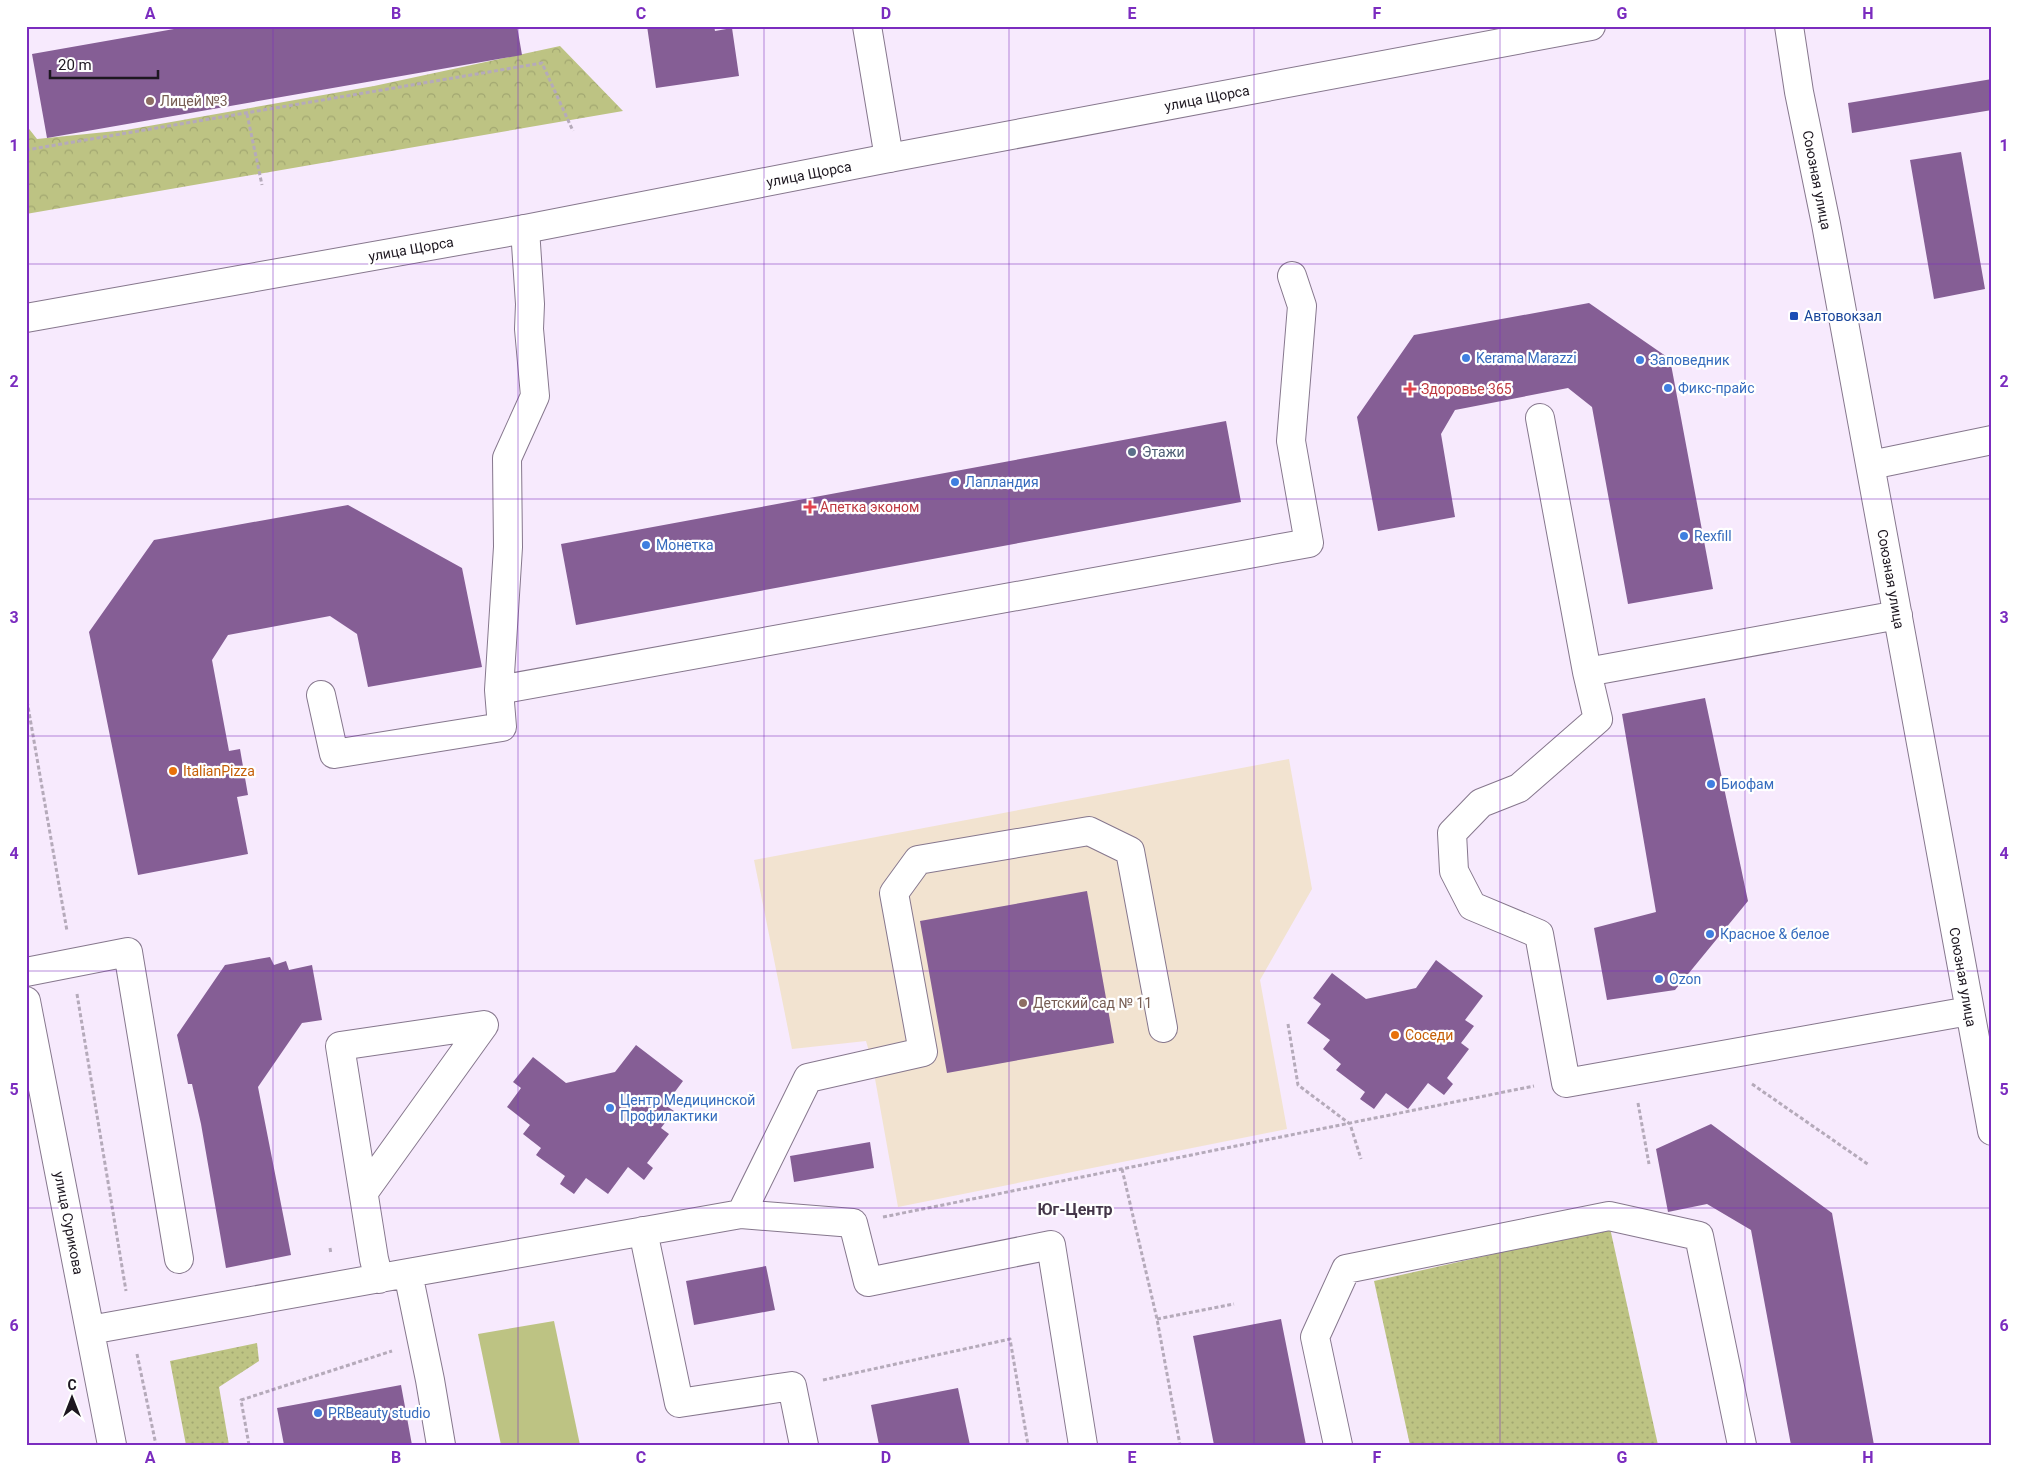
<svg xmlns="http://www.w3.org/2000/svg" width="2018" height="1471" viewBox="0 0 2018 1471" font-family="Roboto,sans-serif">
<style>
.education{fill:#f2e3d0}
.grass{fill:url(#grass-dots)}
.forest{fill:url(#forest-crowns)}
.pitch{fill:#bdc383}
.building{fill:#855e95}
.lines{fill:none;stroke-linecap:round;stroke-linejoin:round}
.minor-casing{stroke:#86778d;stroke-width:30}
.major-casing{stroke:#86778d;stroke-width:30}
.path{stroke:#b5aaba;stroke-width:3;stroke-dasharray:4 2.5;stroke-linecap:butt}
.minor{stroke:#fff;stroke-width:28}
.major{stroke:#fff;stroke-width:28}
.grid{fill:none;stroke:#7b2cbf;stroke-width:1;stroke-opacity:0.55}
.education-dot{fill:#8d6e63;stroke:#fff;stroke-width:2}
.transit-dot{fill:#1a4fb4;stroke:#fff;stroke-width:2}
.shop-dot{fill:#3f7fe0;stroke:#fff;stroke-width:2}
.health-dot{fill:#e0444e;stroke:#fff;stroke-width:2}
.service-dot{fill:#5c6f8a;stroke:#fff;stroke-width:2}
.food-dot{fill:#e8710a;stroke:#fff;stroke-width:2}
.labels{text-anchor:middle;stroke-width:4.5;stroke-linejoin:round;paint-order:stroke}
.street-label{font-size:14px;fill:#1d1720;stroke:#fff}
.education-label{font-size:14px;fill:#785e54;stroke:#fff;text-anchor:start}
.transit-label{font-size:14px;fill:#164399;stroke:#fff;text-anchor:start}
.shop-label{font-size:14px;fill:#366cbe;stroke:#fff;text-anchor:start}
.health-label{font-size:14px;fill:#be3a42;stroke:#fff;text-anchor:start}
.service-label{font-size:14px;fill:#4e5e75;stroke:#fff;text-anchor:start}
.food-label{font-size:14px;fill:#c56008;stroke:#fff;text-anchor:start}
.quarter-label{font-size:16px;font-weight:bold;fill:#443649;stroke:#fff}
.neatline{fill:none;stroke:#7b2cbf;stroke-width:2}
.grid-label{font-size:16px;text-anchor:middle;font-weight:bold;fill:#7b2cbf}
</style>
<defs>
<pattern id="grass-dots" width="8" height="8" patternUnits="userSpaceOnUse" patternTransform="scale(1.25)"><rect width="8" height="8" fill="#bdc383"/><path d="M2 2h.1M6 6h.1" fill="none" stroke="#a2a771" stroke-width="1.8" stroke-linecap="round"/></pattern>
<pattern id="forest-crowns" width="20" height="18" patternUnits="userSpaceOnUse" patternTransform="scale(1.25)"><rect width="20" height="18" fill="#bdc383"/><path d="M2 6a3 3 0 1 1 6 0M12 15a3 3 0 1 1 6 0" fill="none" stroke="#a2a771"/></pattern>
</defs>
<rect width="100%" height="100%" fill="#f7eafd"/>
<path class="education" d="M1289 759 1312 889 1260 980 1287 1129 898 1207 872 1062 866 1041 792 1049 754 860Z"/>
<path class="grass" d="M1610 1228 1658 1445H1410L1374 1281Z
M257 1343 259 1361 219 1387 229 1445H186L170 1361Z"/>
<path class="forest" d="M560 46 623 111 26 214V125L37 139 126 130 374 86Z"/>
<path class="pitch" d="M554 1321 580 1445H501L478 1334Z"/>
<path class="building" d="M191 26H517L522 55 47 138 32 54Z
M647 26H714L715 31 732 28 739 76 656 88Z
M1992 79V110L1852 133 1848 103Z
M1961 152 1985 289 1934 299 1910 160Z
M1589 303 1670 359 1713 589 1628 604 1592 407 1568 388 1455 410 1441 434 1455 517 1378 531 1357 417 1414 335Z
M1226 421 1241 502 576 625 561 544Z
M348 505 462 568 482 667 368 687 357 634 330 616 228 635 212 660 229 751 240 749 248 795 237 797 248 854 138 875 89 632 154 540Z
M1705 698 1748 901 1675 990 1607 1000 1594 928 1656 912 1622 714Z
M1087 891 1114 1043 947 1073 920 921Z
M270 957 274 965 286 961 289 970 312 965 322 1020 302 1023 258 1087 291 1255 226 1268 201 1124 192 1084H188L177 1035 225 965Z
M1436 960 1483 996 1465 1020 1474 1026 1461 1043 1469 1049 1447 1078 1453 1084 1444 1095 1428 1083 1408 1109 1386 1093 1374 1109 1360 1099 1365 1092 1336 1070 1341 1064 1323 1049 1330 1040 1307 1023 1321 1004 1313 998 1332 973 1366 999 1416 988Z
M636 1045 683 1081 665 1105 674 1111 661 1128 669 1134 647 1163 653 1168 644 1180 628 1167 608 1194 586 1178 574 1194 560 1184 565 1176 536 1155 541 1148 523 1134 530 1125 507 1107 521 1088 513 1082 533 1057 566 1083 615 1072Z
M1711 1124 1832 1213 1874 1445H1791L1751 1230 1707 1204 1668 1212 1656 1149Z
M870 1142 874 1168 794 1182 790 1156Z
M766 1266 775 1310 694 1325 686 1281Z
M1281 1319 1306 1445H1214L1193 1336Z
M401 1385 412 1445H284L277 1408Z
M958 1388 970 1445H879L871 1405Z"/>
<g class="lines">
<defs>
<path id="minor" d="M867 26 889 158
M1789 26 1799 92 1826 224 1992 1131
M525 229 530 304 529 329 535 396 507 458 508 547 499 690 1309 543 1291 441 1302 306 1292 276
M1540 418 1587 672 1898 615
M1871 465 1992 440
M1587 672 1598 719 1519 788 1481 803 1452 833 1454 871 1472 906 1539 934 1566 1083 1969 1011
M321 695 334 754 502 727 499 690
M26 972 128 952 179 1259
M26 1001 112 1445
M364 1192 484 1025 340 1046 374 1259 379 1279
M741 1214 808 1078 923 1052 894 893 918 860 1089 831 1130 851 1163 1028
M643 1231 679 1403 792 1386 804 1445
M408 1273 741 1214 853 1223 868 1282 1051 1245 1083 1445
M90 1330 408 1273 430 1380 441 1445
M1338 1445 1315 1337 1346 1269 1609 1216 1699 1236 1742 1445"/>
<path id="major" d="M26 318 525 229 889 158 1591 26"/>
</defs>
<use href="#minor" class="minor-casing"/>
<use href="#major" class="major-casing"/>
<path class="path" d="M247 114 262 185
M26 150 542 63 573 131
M26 695 67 931
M77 994 126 1291
M1288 1024 1298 1085 1350 1124 1361 1159
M1752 1084 1869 1165
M1638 1103 1649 1164
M1122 1169 1157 1319 1180 1445
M883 1217 1534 1086
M330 1248 331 1254
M1157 1319 1234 1304
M137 1354 156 1445
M823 1380 1010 1339 1028 1445
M249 1445 241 1400 392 1351"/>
<use href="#minor" class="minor"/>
<use href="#major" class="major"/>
</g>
<path class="grid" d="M273 26V1445M518 26V1445M764 26V1445M1009 26V1445M1254 26V1445M1500 26V1445M1745 26V1445M26 264H1992M26 499H1992M26 736H1992M26 971H1992M26 1208H1992"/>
<g class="education-dot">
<circle cx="150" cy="101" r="5"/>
<circle cx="1023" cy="1003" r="5"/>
</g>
<rect class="transit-dot" x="1789" y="311" width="10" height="10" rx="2.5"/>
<g class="shop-dot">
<circle cx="1466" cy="358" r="5"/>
<circle cx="1640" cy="360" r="5"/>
<circle cx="1668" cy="388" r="5"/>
<circle cx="955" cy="482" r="5"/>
<circle cx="1684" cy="536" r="5"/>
<circle cx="646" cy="545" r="5"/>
<circle cx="1711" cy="784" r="5"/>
<circle cx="1710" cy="934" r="5"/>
<circle cx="1659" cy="979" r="5"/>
<circle cx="610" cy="1108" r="5"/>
<circle cx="318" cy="1413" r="5"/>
</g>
<g class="health-dot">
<path d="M1407.5 381.5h5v5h5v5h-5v5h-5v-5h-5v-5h5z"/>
<path d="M807.5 499.5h5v5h5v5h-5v5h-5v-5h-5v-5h5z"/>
</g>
<circle class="service-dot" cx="1132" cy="452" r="5"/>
<g class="food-dot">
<circle cx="173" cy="771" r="5"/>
<circle cx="1395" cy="1035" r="5"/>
</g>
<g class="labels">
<g class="street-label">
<text transform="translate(1207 98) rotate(-11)" y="5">улица Щорса</text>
<text transform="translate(809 174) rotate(-11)" y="5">улица Щорса</text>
<text transform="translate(1817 180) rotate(79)" y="5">Союзная улица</text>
<text transform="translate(411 249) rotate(-10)" y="5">улица Щорса</text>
<text transform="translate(1891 579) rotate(80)" y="5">Союзная улица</text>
<text transform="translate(1963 977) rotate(80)" y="5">Союзная улица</text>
<text transform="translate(69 1223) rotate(79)" y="5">улица Сурикова</text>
</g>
<g class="education-label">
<text x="160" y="106">Лицей №3</text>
<text x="1033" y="1008">Детский сад № 11</text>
</g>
<g class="transit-label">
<text x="1804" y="321">Автовокзал</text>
</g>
<g class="shop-label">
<text x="1476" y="363">Kerama Marazzi</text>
<text x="1650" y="365">Заповедник</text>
<text x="1678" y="393">Фикс-прайс</text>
<text x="965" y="487">Лапландия</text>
<text x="1694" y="541">Rexfill</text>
<text x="656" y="550">Монетка</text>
<text x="1721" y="789">Биофам</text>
<text x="1720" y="939">Красное &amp; белое</text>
<text x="1669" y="984">Ozon</text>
<text x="620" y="1105">Центр Медицинской<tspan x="620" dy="16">Профилактики</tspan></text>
<text x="328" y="1418">PRBeauty studio</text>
</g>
<g class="health-label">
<text x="1421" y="394">Здоровье 365</text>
<text x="820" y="512">Апетка эконом</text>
</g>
<g class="service-label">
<text x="1142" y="457">Этажи</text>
</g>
<g class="food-label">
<text x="183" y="776">ItalianPizza</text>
<text x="1405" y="1040">Соседи</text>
</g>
<g class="quarter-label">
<text x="1075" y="1215">Юг-Центр</text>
</g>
</g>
<rect width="2018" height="1471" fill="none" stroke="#ffffff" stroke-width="55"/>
<g transform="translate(72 1398)" stroke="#ffffff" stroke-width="4" paint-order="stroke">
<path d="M0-4L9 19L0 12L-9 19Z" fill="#1d1720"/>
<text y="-8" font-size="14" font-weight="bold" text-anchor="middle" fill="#1d1720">С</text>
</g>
<path d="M50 70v8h108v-8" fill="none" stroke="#1d1720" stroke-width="2.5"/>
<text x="58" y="70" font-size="15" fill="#1d1720" stroke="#ffffff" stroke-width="4" paint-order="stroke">20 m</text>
<rect x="28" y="28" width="1962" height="1416" class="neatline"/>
<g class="grid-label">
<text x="150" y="19">A</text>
<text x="396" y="19">B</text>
<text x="641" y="19">C</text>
<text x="886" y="19">D</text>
<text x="1132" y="19">E</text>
<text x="1377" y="19">F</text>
<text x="1622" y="19">G</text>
<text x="1868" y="19">H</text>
<text x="14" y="151">1</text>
<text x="2004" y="151">1</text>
<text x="14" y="387">2</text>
<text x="2004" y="387">2</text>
<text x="14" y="623">3</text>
<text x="2004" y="623">3</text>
<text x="14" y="859">4</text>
<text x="2004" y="859">4</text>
<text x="14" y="1095">5</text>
<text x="2004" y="1095">5</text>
<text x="14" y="1331">6</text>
<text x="2004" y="1331">6</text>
<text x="150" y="1463">A</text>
<text x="396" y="1463">B</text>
<text x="641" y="1463">C</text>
<text x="886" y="1463">D</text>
<text x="1132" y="1463">E</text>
<text x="1377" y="1463">F</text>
<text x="1622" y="1463">G</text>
<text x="1868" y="1463">H</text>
</g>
</svg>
